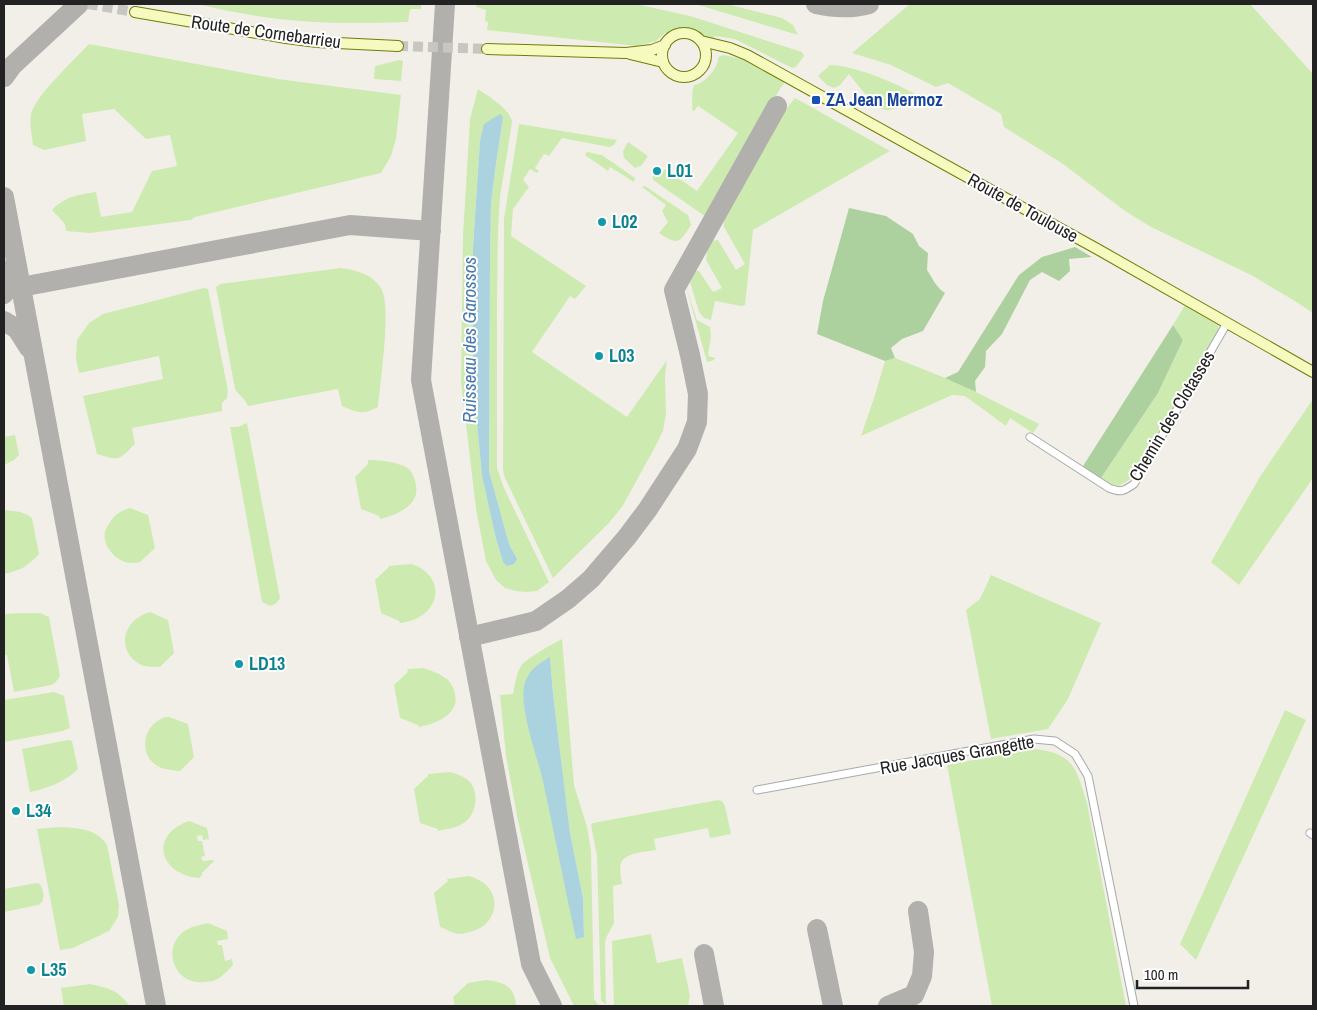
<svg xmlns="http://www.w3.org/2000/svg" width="1317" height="1010" viewBox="0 0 1317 1010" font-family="'Archivo Narrow',sans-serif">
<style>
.grass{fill:#cdebb0;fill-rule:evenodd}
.forest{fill:#add19e}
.water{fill:#aad3df}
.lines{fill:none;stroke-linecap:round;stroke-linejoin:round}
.taxiway{stroke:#b1b0ac;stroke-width:20}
.secondary-tunnel{stroke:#c8c6c1;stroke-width:10;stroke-dasharray:10 5;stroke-linecap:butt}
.street-casing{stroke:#a9a9a9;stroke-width:9}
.secondary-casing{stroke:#707d05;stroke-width:12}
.street{stroke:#fff;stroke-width:7}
.secondary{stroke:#f7fabf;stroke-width:10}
.transit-dot{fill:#1a4fb4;stroke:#fff;stroke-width:2}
.culture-dot{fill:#0f9aa8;stroke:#fff;stroke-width:2}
.labels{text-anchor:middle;stroke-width:4;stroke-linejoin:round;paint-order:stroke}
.street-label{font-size:18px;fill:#222;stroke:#fff}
.transit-label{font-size:18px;font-weight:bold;fill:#164399;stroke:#fff;text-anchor:start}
.culture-label{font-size:18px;font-weight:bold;fill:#0d838f;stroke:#fff;text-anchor:start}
.water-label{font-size:19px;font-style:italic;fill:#4a7aab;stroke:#fff}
</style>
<rect width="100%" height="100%" fill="#f2efe9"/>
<path class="grass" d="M197 4H421V9H410L408 22C372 23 336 24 300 21 265 18 230 12 197 4Z
M477 4H636L690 16 802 52 804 56 796 67 792 68 735 39 715 36 711 42 707 40 696 32 686 29 676 30 665 33 656 41 637 46 487 30 488 22 485 21 486 10 476 7Z
M695 4H727L782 18 793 25 798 35Z
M910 4H1250L1313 74V313L1298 303 1253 276 1199 250 1151 227 1125 211 1063 164 1004 127 1001 114 948 83 936 87 891 65 852 53Z
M89 44 278 79 401 95 396 139 391 156 381 173 195 217 191 220 90 233 66 231 65 224 52 210C65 196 78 195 96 192L101 217 132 212 152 171 177 166 170 135 146 139 114 109 82 114 86 141 44 150 33 145C32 135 29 124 31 114 35 96 75 59 89 44Z
M724 55 742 59 785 82 780 89 706 217 653 180V173L659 177 665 169 697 191 738 133 698 106 694 111 692 110C693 102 691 92 694 85 705 84 719 67 718 57Z
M399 60 403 61 401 81 374 79 375 66Z
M830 65C856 66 896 83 919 96 911 100 895 111 886 110 876 109 856 83 849 74L840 85 834 88 827 85 818 76Z
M478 89C488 96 509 108 512 121 512 124 511 127 511 129L500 197 498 230 497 299V468L504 488 549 582 537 591 526 592 516 591 505 588 496 580 486 561 476 509 461 382 463 235 470 119ZM503 117 495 171 491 203 490 263 489 471 509 544 517 559 503 562 496 539 482 476 473 381V247L480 141 485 124Z
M795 98 890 151 753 230 745 305 741 306 715 301 711 320 704 318 699 312 690 282 695 271H699L713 292 722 288 706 260 707 250 712 241 718 240 736 270 745 264 724 227V219L780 117Z
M519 124 617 140 614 145 609 147 562 138 549 156 544 154 535 168 539 171 537 173 530 169 523 180 529 187 513 209 511 236 586 286 575 299 570 296 532 352 627 417 667 360 665 376 666 414 663 431 655 447 622 507 608 524 553 578 505 478 503 471 504 219Z
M628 142 648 156 641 166 635 168 624 158 623 151Z
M587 152 602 155 635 178 634 182 610 167 608 171 585 155Z
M645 186 688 215 691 225C679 243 679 246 659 233L668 222 662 211 666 205 642 187Z
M341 268C356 270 372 274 381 288 392 305 380 383 378 407 362 415 358 413 342 406L338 389 248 406C245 398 239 396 235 389L216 287 220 284Z
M686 287 697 320 710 327 711 336 708 356 716 358 712 361 707 362Z
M204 288 208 289 228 391 227 398 222 403V411L132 428 135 444C118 461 120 461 97 454L83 396 163 379 159 356 79 373 76 359 77 340 89 323 103 314Z
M1185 305 1219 324 1217 338 1129 480 1119 486 1106 482 1101 478 1158 393 1183 340 1173 325Z
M895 358 958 383 1039 424 1033 433 1010 418 1006 426 965 396 952 395 861 436 875 395 885 361Z
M1313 399V478L1239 585 1211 562 1261 475Z
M247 423 280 598C277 603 275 605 270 606L262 602 230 427H238Z
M15 435 19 455 14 460 4 465V437Z
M368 460C380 460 401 462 410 470 413 474 415 480 416 485 420 506 396 515 380 519L379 516 361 509 355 477 368 464Z
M130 508 148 515 155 548 140 562C137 563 132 563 129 563 115 560 102 546 105 531 105 530 109 524 109 524 114 515 120 511 130 508Z
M4 510C14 511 24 511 32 518L39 554C27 567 21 570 4 574Z
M411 564C434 570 445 595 425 613 418 619 409 622 400 623L399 621 381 613 375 580 389 567 388 566Z
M991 575 1101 623 1068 699 1048 729 991 739 966 610 980 599Z
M150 612 168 620 174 653 160 667C155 667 149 667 144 666 115 654 121 620 150 612Z
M21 613H40L49 617 60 676 55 683 51 685 14 692 7 655H4V614Z
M562 639 574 785 587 827 591 851 594 999 599 1006H574L550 958 518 821 506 756 500 695 513 694C515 685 516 674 521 666 528 657 551 645 562 639ZM550 658 553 694 570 833 583 898 584 937 526 715Z
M424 668C432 671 441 674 448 680 452 684 454 689 455 694 460 715 434 724 419 727L418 725 400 718 394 685 408 672 407 669Z
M54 692 64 696 70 728 63 731 4 742V700Z
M1285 710 1306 720 1196 960 1180 944Z
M169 717 188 724 194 757 180 771C172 770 163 770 156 765 139 754 143 727 161 719 164 717 166 717 169 717Z
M68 740 72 741 78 769C67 781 46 789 30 792L22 749Z
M1036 749C1075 754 1076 769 1087 803L1126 1006H992L947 765 1014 752Z
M450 772C457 774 466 777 471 783 479 795 476 814 465 822 457 828 447 829 438 831V829L420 823 414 789 428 776V774Z
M718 800 722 801 725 806 731 834 710 838 708 828 654 839 656 850C646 852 626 852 621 863 619 869 621 878 622 884L613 886 614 923 606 938 605 944 606 1004 601 1001 597 856 591 825 593 823Z
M189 821 207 828 209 839 203 840 202 835 197 836 198 841H202L205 856 201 857 203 861 213 860 214 861 202 873V875L199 878C161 875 147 836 189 821Z
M58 827C76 828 97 828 107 845L119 905 118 917 109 931 73 948 60 950 37 829Z
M469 876C475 878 481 880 486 885 502 900 494 925 473 931 469 932 463 934 458 934 452 933 445 929 440 927L434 893 448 881 447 879Z
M36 883 40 884C44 891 46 901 38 905L4 912V889Z
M208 923 227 931 228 939 217 941 218 945H222L225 961 232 959 233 965C229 969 224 975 219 978 215 981 209 982 204 982 174 986 160 946 186 930 192 926 201 925 208 923Z
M651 934 657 963 682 958 690 996 688 1006H614L612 941Z
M486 980C504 982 515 986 516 1006H455L453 997 468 983Z
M90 984C110 988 117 990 130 1006H64L61 988Z"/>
<path class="forest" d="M849 208 886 216 913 234 919 246 928 253 927 270C933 279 936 287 945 293L923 331 902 339 891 348 895 358 885 361 817 334 823 301Z
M1075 247 1092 257 1069 259 1070 271 1059 281 1042 272 1030 280 1002 334 986 351 985 367 975 381 976 392 945 378 958 372 1019 275 1042 257Z
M1173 325 1183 340 1158 393 1101 478 1083 466Z"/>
<path class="water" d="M500 114 503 117 495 171 491 203 490 263 489 471 509 544 517 559 514 564 507 566 503 562 496 539 482 476 473 381V247L480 141 484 124Z
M550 657 553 694 570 833 583 898 584 937 576 939C564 885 554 831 542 777 536 754 520 709 524 687 527 671 537 665 550 657Z"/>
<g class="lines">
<path class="taxiway" d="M445 4 421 380 531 964 552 1006
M816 4C834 8 851 9 869 4
M4 77 12 66 79 4
M4 197 156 1006
M21 287 350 225 431 231
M4 294 12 277 15 263
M4 321 17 329 29 348
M469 637 536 621 568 599 591 579 627 537 648 509 687 449 697 422 698 394 690 355 674 290 777 106
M817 929 833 1006
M704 954 714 1006
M888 1006 914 995 922 976 924 952 918 911"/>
<path class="secondary-tunnel" d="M88 4 135 12
M398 46 487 49"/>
<defs>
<path id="street" d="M1030 437 1109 488C1121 493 1124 491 1134 484L1227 323
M757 790 1034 739 1055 741 1075 754 1088 776 1134 1006
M1310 833 1313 835"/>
<path id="secondary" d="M135 12 286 38 317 42 398 46
M662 55a22 22 0 1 1 44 0a22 22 0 1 1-44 0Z
M701 41 730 48 747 55 1099 250 1313 372
M487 49 626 53 652 50 665 45
M630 54 663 62"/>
</defs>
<use href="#street" class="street-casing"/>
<use href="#secondary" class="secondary-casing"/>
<use href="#street" class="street"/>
<use href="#secondary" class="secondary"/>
</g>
<rect class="transit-dot" x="811" y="95" width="10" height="10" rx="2.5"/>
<g class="culture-dot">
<circle cx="657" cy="171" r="5"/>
<circle cx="602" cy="222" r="5"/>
<circle cx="599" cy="356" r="5"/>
<circle cx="239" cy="664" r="5"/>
<circle cx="16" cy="811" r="5"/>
<circle cx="31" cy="970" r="5"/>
</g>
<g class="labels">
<g class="street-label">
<text transform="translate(266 32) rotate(8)" y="6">Route de Cornebarrieu</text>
<text transform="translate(1023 208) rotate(29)" y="6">Route de Toulouse</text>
<text transform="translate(1172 416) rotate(-59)" y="6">Chemin des Clotasses</text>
<text transform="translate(957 755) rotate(-10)" y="6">Rue Jacques Grangette</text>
</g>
<g class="transit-label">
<text x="826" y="106">ZA Jean Mermoz</text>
</g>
<g class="culture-label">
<text x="667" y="177">L01</text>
<text x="612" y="228">L02</text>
<text x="609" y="362">L03</text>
<text x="249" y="670">LD13</text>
<text x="26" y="817">L34</text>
<text x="41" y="976">L35</text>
</g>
<g class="water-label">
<text transform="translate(469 340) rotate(-90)" y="7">Ruisseau des Garossos</text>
</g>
</g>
<rect width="1317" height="1010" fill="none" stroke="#222222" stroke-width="10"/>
<path d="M1137 980v8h111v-8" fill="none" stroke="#222222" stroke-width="2.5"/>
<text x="1144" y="980" font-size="15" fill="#222222" stroke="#ffffff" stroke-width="4" paint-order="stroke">100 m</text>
</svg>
